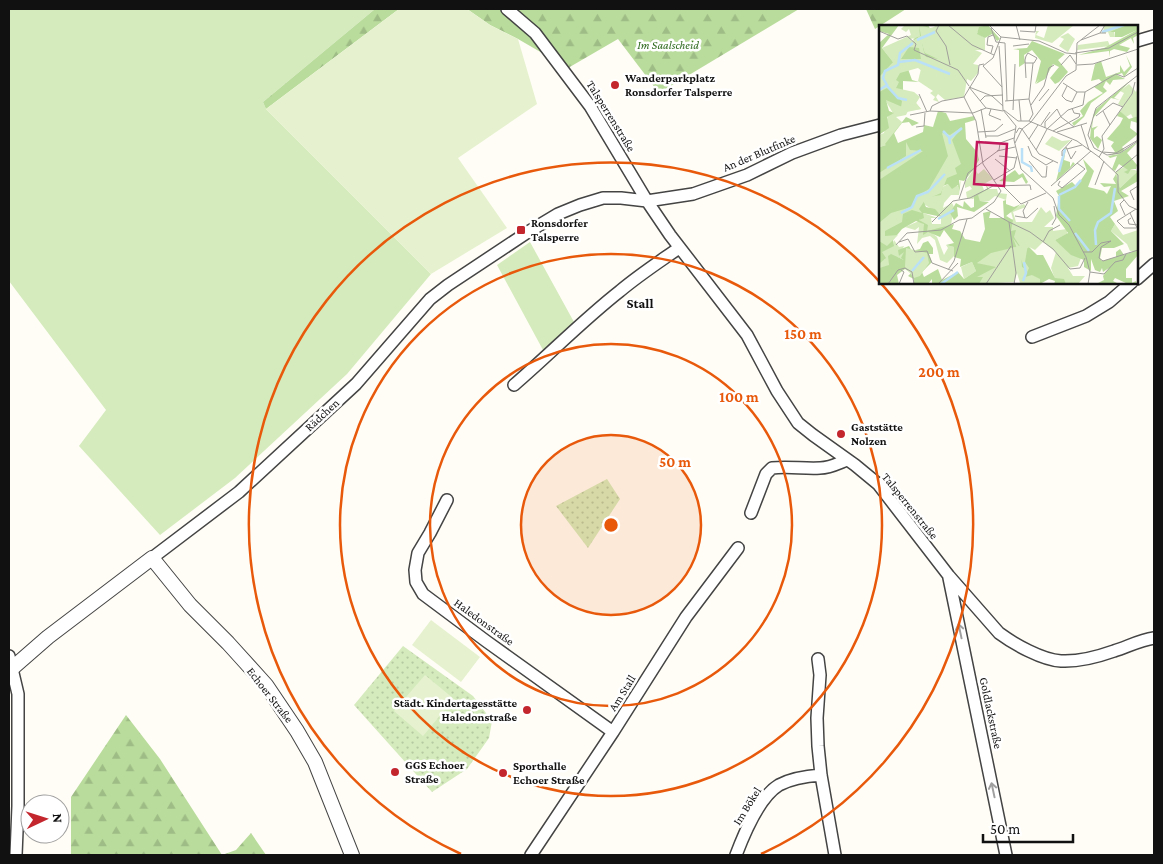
<svg xmlns="http://www.w3.org/2000/svg" width="1163" height="864" viewBox="0 0 1163 864" font-family="'Crimson Pro',serif">
<style>
.grass{fill:#d5ebbd}
.forest{fill:url(#forest-firs)}
.park{fill:url(#park-dots)}
.pitch{fill:#e6f2cf}
.lines{fill:none;stroke-linecap:round;stroke-linejoin:round}
.minor-casing{stroke:#444;stroke-width:14}
.tertiary-casing{stroke:#444;stroke-width:16}
.minor{stroke:#fff;stroke-width:11}
.tertiary{stroke:#fff;stroke-width:14}
.oneway{stroke:#a0a0a0}
.ring{fill:none;stroke:#e8590c;stroke-width:2.5}
.poi-dot{fill:#c4262e;stroke:#fff;stroke-width:2}
.labels{text-anchor:middle;stroke-width:5;stroke-linejoin:round;paint-order:stroke}
.park-label{font-size:12px;font-style:italic;fill:#2f6b1f;stroke:#fff}
.poi-label{font-size:12px;font-weight:bold;fill:#111;stroke:#fff;text-anchor:start}
.street-label{font-size:12px;fill:#111;stroke:#fff}
.neighbourhood-label{font-size:14px;font-weight:bold;fill:#111;stroke:#fff}
.inset-river{fill:none;stroke:#b9e0f7;stroke-width:2.5}
.inset-road{fill:none;stroke:#a09f9a;stroke-width:1}
.view{fill:#c2185b;fill-opacity:0.15;stroke:#c2185b;stroke-width:2.5}
.inset-edge{fill:none;stroke:#111;stroke-width:2.5}
.centre{fill:#e8590c;stroke:#fff;stroke-width:2.5}
.ring-label{font-size:15px;text-anchor:middle;font-weight:bold;fill:#e8590c;stroke:#fff;stroke-width:5;stroke-linejoin:round;paint-order:stroke}
</style>
<defs>
<pattern id="forest-firs" width="22" height="20" patternUnits="userSpaceOnUse" patternTransform="scale(1.25)"><rect width="22" height="20" fill="#b9dc9c"/><path d="M5 1l3.5 6h-7zM16 11l3.5 6h-7z" fill="#9ebc85"/></pattern>
<pattern id="park-dots" width="8" height="8" patternUnits="userSpaceOnUse" patternTransform="scale(1.25)"><rect width="8" height="8" fill="#d5ebbd"/><path d="M2 2h.1M6 6h.1" fill="none" stroke="#b6c8a1" stroke-width="1.8" stroke-linecap="round"/></pattern>
</defs>
<rect width="100%" height="100%" fill="#fffdf5"/>
<path class="grass" d="M9 9H375L263 102 266 109 431 274 347 374 235 478 160 535 79 446 106 410 9 281Z
M530 242 574 322 543 350 497 265Z"/>
<path class="forest" d="M375 9H399L266 109 263 102Z
M467 9H799L659 93 618 39 568 68 518 39 490 25Z
M866 9H906L875 29Z
M126 715 160 759 222 855 236 850 251 833 266 855H71V797Z"/>
<path class="park" d="M607 479 620 499 588 548 556 506Z
M403 646 473 696 492 721 489 738 467 769 432 792 354 705Z"/>
<path class="pitch" d="M399 9H467L490 25 518 39 537 104 458 158 507 228 431 274 266 109Z
M431 620 480 657 461 682 412 645Z
M425 675 454 699 423 736 394 711Z"/>
<g class="lines">
<defs>
<path id="minor" d="M507 9 535 33 590 106 647 201 670 235 747 335 777 391 798 423 813 435 855 465 878 484 949 576 999 633C1014 644 1042 660 1061 661 1079 662 1097 657 1114 651 1127 647 1140 640 1154 638
M1137 41 1154 36
M1137 279 1154 264
M1032 337 1086 316 1109 302 1132 282
M514 385C550 354 583 320 620 291 639 275 659 262 679 248
M447 500 430 533 418 553 415 570 416 582 423 594 486 641 613 732
M751 513 766 474 772 468C788 466 804 469 820 468 830 468 839 463 847 460
M152 558 239 492 356 384 430 299 448 285 528 232 558 214 580 205 603 198H621L647 201 693 194 747 175 792 153 841 135 880 125
M949 578 1006 855
M9 656 18 694V806L16 855
M818 659 820 675 817 718 818 746 821 775 835 855
M531 855 613 732 686 617 738 548
M736 855C744 834 759 797 779 785 792 778 807 776 821 775"/>
<path id="tertiary" d="M9 671 48 637 152 558 190 605 228 643 266 685 297 731 315 762 352 855"/>
</defs>
<use href="#minor" class="minor-casing"/>
<use href="#tertiary" class="tertiary-casing"/>
<use href="#minor" class="minor"/>
<use href="#tertiary" class="tertiary"/>
</g>
<defs><path id="oneway-shaft" d="M-6 0H5M1.5-3L5.5 0L1.5 3" fill="none" stroke-width="1.6" stroke-linecap="round" stroke-linejoin="round" transform="scale(1.25)"/></defs>
<g class="oneway">
<use href="#oneway-shaft" transform="translate(960 631) rotate(-102)"/>
<use href="#oneway-shaft" transform="translate(993 790) rotate(-102)"/>
</g>
<circle cx="611" cy="525" r="90" fill="#e8590c" fill-opacity=".12"/>
<g class="ring">
<circle cx="611" cy="525" r="90"/>
<circle cx="611" cy="525" r="181"/>
<circle cx="611" cy="525" r="271"/>
<path d="M461 854A362 362 0 1 1 761 854"/>
</g>
<g class="poi-dot">
<circle cx="615" cy="85" r="5"/>
<rect x="516" y="225" width="10" height="10" rx="2.5"/>
<circle cx="841" cy="434" r="5"/>
<circle cx="527" cy="710" r="5"/>
<circle cx="395" cy="772" r="5"/>
<circle cx="503" cy="773" r="5"/>
</g>
<g class="labels">
<g class="park-label">
<text x="668" y="49">Im Saalscheid</text>
</g>
<g class="poi-label">
<text x="625" y="82">Wanderparkplatz<tspan x="625" dy="14">Ronsdorfer Talsperre</tspan></text>
<text x="531" y="227">Ronsdorfer<tspan x="531" dy="14">Talsperre</tspan></text>
<text x="851" y="431">Gaststätte<tspan x="851" dy="14">Nolzen</tspan></text>
<text x="517" y="707" text-anchor="end">Städt. Kindertagesstätte<tspan x="517" dy="14">Haledonstraße</tspan></text>
<text x="405" y="769">GGS Echoer<tspan x="405" dy="14">Straße</tspan></text>
<text x="513" y="770">Sporthalle<tspan x="513" dy="14">Echoer Straße</tspan></text>
</g>
<g class="street-label">
<text transform="translate(611 116) rotate(58)" y="4">Talsperrenstraße</text>
<text transform="translate(759 153) rotate(-23)" y="4">An der Blutfinke</text>
<text transform="translate(322 415) rotate(-43)" y="4">Rädchen</text>
<text transform="translate(910 506) rotate(51)" y="4">Talsperrenstraße</text>
<text transform="translate(484 622) rotate(36)" y="4">Haledonstraße</text>
<text transform="translate(622 693) rotate(-58)" y="4">Am Stall</text>
<text transform="translate(270 695) rotate(52)" y="4">Echoer Straße</text>
<text transform="translate(991 713) rotate(78)" y="4">Goldlackstraße</text>
<text transform="translate(747 806) rotate(-58)" y="4">Im Bökel</text>
</g>
<g class="neighbourhood-label">
<text x="640" y="308">Stall</text>
</g>
</g>
<g transform="translate(879 25)">
<rect width="259" height="259" fill="#fffdf5"/>
<path d="M26 0H40L42 10 58 0H105L98 8 106 13V25H96L103 28 94 39 99 40V48L92 56 88 54 85 72 66 75 59 69 57 72 60 77 54 75 56 72 51 68 54 66 39 56 46 28 43 17 36 13 31 14 34 17 19 36 12 40 14 37 3 23 32 10 30 4 27 7 22 4ZM224 0H246L235 6 236 12H231L229 7 225 8ZM189 8 196 14 189 27 180 21 185 14 181 12ZM229 16 231 21 198 25 199 20ZM250 59 257 67 259 61V91L254 93 252 89 247 92 241 86 244 82 239 79 245 68 241 66ZM33 71 40 73 37 78 42 84 29 86 27 90 17 92 23 97 7 120 1 122 0 110 5 108 9 90 14 88 6 75ZM173 111 183 116 192 115 180 126 166 119ZM245 142 259 146 241 163 236 147ZM95 144 99 149 105 144 114 154 103 160 105 165 94 174 88 173 87 167 93 164 91 161 86 163V157ZM82 154 80 170H72L65 178 64 183 73 178 75 182 72 200 53 208 58 212 65 230 69 223 67 220 75 222V231L68 238 61 235 56 215 51 211 43 213 38 219 40 202 36 205 26 202 40 196 44 188 59 193H52L53 199H62V190L40 176 69 159 80 161ZM110 164H118L119 168 128 169 127 175 116 171 110 176H101L98 170ZM145 179 147 182 134 187 137 197H153L162 182 167 188 171 185 175 193 165 202H174V206L188 204V209L176 215 202 233 199 241 189 243 194 251H206L199 259H187L184 254H176L172 243 177 227 164 217 156 225 150 222 143 232 147 244 144 252 147 254 149 250 150 253 152 251 156 254 141 258 138 248 135 257 100 259 103 252H97L113 242 97 238 112 227 141 221 131 207 130 197 134 194 132 187 127 190 130 193 127 191 135 183ZM236 199 244 210 259 205V231L258 226H251L248 219 232 206ZM15 215 20 222 25 221 20 231 25 226V235L18 232 10 234V241L0 243 1 236 6 234 1 226 14 221ZM93 237 97 246 85 254 82 242Z" fill="#d5ebbd"/>
<path d="M0 0H20L3 23 14 37 21 36 22 27 37 17 34 14 41 11 40 0H49L53 7 39 12V16L43 17 46 28 59 34 45 40V46L40 42 29 44 33 55 40 57 24 56V67L30 82 28 84 7 75 10 86 15 88 8 92 10 103 0 110V67L3 65H0V18L10 9 0 6ZM109 0 121 14 118 16 113 9 106 13 98 9 100 2ZM246 0H259V10L254 13 255 19 252 13 240 20 251 23 248 27 235 24 231 26V32L230 26 199 30 225 23 258 5 243 12H236V7H231ZM153 16 186 29 179 35 189 47 180 57 176 59 171 53 180 42 174 39 166 54 157 59 160 54 156 59 162 36 153 25 145 30 146 38 140 42V25L134 24 148 23ZM247 30 253 42 245 52 243 48 238 50 246 54 234 55 231 60 227 56 224 62 228 66 212 78 205 92 195 101 193 98 204 91 201 86 209 77 224 68 215 62 223 57 220 54 212 56 216 39 222 36 227 52 241 47V40L245 47 251 41ZM251 56 235 73 241 75 232 73 214 93 213 103 219 101 215 105V113L218 111 223 115 219 124 222 128 211 113 212 103 214 91 216 85ZM59 86 67 88 71 96 95 91 96 95 86 98 87 114 98 127 100 135 95 143 99 149 95 144 85 156 80 155 81 166 79 160 73 164 69 159 64 161 62 170 43 173 47 182 56 184 63 192 44 188 45 193 40 195 49 200 48 206 75 199 73 204 81 206 86 214 101 217 106 204 104 188 112 186 110 193H125L124 176 127 175V179L135 182 142 179 127 191 134 195 132 206 137 205 135 212 141 221 112 228 98 238 117 242 98 252H104L100 259H53V254L49 259H35V254L29 251 32 248 26 244 18 250 20 259H0V243L10 240 9 231 12 229 25 235 22 233 25 227 20 231 19 225 30 221 33 226 41 224 44 218 49 216 54 223V229H50L53 237 43 247 45 252 59 244 63 255 79 247 85 254 97 246 93 237 81 242 82 234 75 232V222L67 220 75 218 65 205 61 212 49 207 44 210 45 199 42 198 39 207 42 198 37 196 23 204 14 215 15 221 3 227 7 233 0 239V114L1 122 7 120 6 119 27 92 40 98 33 101 30 97 23 98 15 108 19 118 44 107 45 100 54 102ZM241 86 250 94 259 91V98L252 96 251 103 259 109 243 122 245 125 252 120 241 128 232 130 236 127 232 121 235 117 228 114 241 99 244 93 238 91ZM259 117 248 128 258 140 257 144H252L249 149 245 147 249 145 240 139 236 146 233 144 238 131 231 133 229 131 240 129ZM186 123H187L185 135 191 137V142L194 137 196 139 177 156ZM204 134 215 146 209 162 225 166 227 163 225 166 228 169 232 161 225 162 221 158 237 159 234 154 237 149 241 163 259 146V156L242 166 250 171 235 176 239 186 231 192 236 199 232 206 245 219 235 223H223L221 233 223 236 237 232V227L241 224 245 230 258 225 259 230 247 244V253H253V258L257 256 258 259H249L236 253 234 256 240 259H217L225 255 224 251 230 243 224 247 223 243 221 247 216 245 212 234V246L205 242V235L192 230 176 215 189 208 177 191 180 171 177 166 193 157 197 161 200 158 208 146ZM136 145 140 150 144 148 149 157 147 159 143 152 135 157 120 156ZM107 160 110 164 99 170 101 176 110 177 95 187 78 182 79 191 75 195 71 188 77 178 84 182 85 176 92 183 95 182V171L108 164ZM150 222 158 230H164L176 253 185 254 187 259H175L176 256 170 254 161 259 152 251 155 259H144L147 244 143 242 142 228Z" fill="#b9dc9c"/>
<path d="M40 0 51 3 65 0 62 9 43 17 45 27 47 32 60 34 82 49 72 51 64 48 65 55 58 58 39 43 21 48 17 55 20 57 17 63 35 67 41 72 37 78 42 84 28 87 22 82 23 76 8 63 0 67 1 51 16 35 21 23 42 11ZM30 22 40 23 42 34H22ZM169 0H195L173 18 156 13 157 6H160L157 10 165 13ZM83 102 73 115 82 139 76 143 78 149 68 153 62 168 46 175 40 184 43 188 33 185 24 189 23 197 6 206V211L19 210 8 221 0 216V198L12 188 32 182 38 171 50 164 69 131 63 108 71 110ZM27 117 31 125 44 126 0 155V148L27 131ZM134 213 142 224 149 219 146 237 150 243 146 252 153 250 161 254V259H141L146 245ZM27 223 48 228 50 238 41 251 35 253 26 242Z" fill="#d5ebbd" fill-rule="evenodd"/>
<path class="inset-river" d="M223 7 245 0M38 15 56 7M20 37 36 35 71 49M8 61 19 73 28 75M0 65 8 60 4 53 6 46 19 40 21 28 34 18M64 106 70 112 71 119M71 113 83 103M143 123V137L152 142 153 147M8 143 42 125M180 147 186 124M180 170 196 162 202 155M180 171V184L191 196M22 188 33 182 38 171 49 167 66 149M59 194 75 185M196 208 210 226M217 220 216 205 219 197 232 188 236 163M33 246 45 232M144 256 147 248 145 237M62 259 79 247"/>
<path class="inset-road" d="M60 0 57 6 67 21 71 40M69 0 93 20 115 30M110 0 122 12M137 0 141 15M226 0 221 8H227M112 3 117 17 126 18 128 76M0 6 19 14 28 11 37 19 35 25 79 45 90 61M141 6 156 7 157 0M202 15 221 8M120 21 123 62M134 21 150 19M112 28 114 21 108 20 109 12 114 10M196 28 230 23 259 7M198 29 187 28 160 16 122 12 114 33 104 41 123 62 124 85 137 101 135 115 142 144 174 173 180 190 190 200 207 232 211 247 209 259M146 38H155L158 33 149 28 147 31 146 35 147 53M182 40 191 30 197 39M198 40 214 39 259 24M259 50 217 83 209 110 215 123 228 130 241 128 259 116M245 52 259 43M184 58 198 67H206L237 49 245 52M188 61 183 71 187 75 193 77 198 67M90 62 113 71 124 81M90 62 107 83M40 69 48 87M140 75 142 96M101 76 106 71 124 70M126 76 150 74M160 76 170 64M152 80 165 61 170 43 175 40M102 84 107 113M112 84 110 90 122 95M125 85 139 96H150L198 116 220 132 239 150V167L250 181 259 185M134 85 136 39M51 86 53 81 63 76 85 72 99 49 100 40 105 39M224 86 231 100M31 90 51 86 94 88 107 83 124 86M217 91 234 78 244 82M150 96 154 89 150 74 154 38M152 97 187 51 197 45 198 18 221 0M162 100 171 87M202 100 210 125M37 102 45 101 46 88M166 103V97L178 84 182 92 195 102M168 104 189 85 204 80 206 67M174 106 200 92 201 89 195 88 193 83M99 107 116 106 124 99M178 107 208 98M137 108 140 103 143 104 160 129 179 138M107 111H119L136 104M150 114 159 100M106 117 121 118M136 118 143 104 152 97M149 121 153 131 167 140 174 136M187 122 192 134 197 126M188 124 203 120M157 125 168 104M118 126 136 122M223 127 237 128 259 115M120 131 138 133M183 131V126L193 115M220 132 225 124 223 111 253 69 256 57M116 134 131 146M150 136 163 152H167L168 141M237 147 259 129M115 155 135 143 138 131M181 156 179 160 183 163 206 144 198 138M123 160 142 179 167 168M216 160 225 136M172 161 212 126M80 174 89 148 120 125 121 118 135 113M245 175 241 179 246 190M255 175 251 166 259 161M107 184 130 197 137 248 135 259M257 184 238 196 245 203H257M251 188 259 205M136 191 148 193 159 183M146 193 144 186 149 177M252 193 249 195 250 199 259 200M53 197 74 176 91 173 114 161 151 160 152 165M130 197 151 207 174 224 191 244 201 243 206 233M173 200 177 193 175 181M20 217 29 214 36 227 48 226 53 238 74 246M164 217 170 206 181 200M17 220 28 208 62 205 80 195 93 193 115 177 122 166 104 139 97 96 85 72M204 227H213L222 218 232 216 222 222 220 233 224 236 259 225M69 245 75 236 88 194M211 247 225 249 236 237 244 235 247 229M9 259 19 245 26 243 33 247 35 259M20 259 25 247 22 245M59 259 79 238M107 259 132 221"/>
<path class="view" d="M98 117 128 119 125 161 95 159Z"/>
<rect width="259" height="259" class="inset-edge"/>
</g>
<circle cx="611" cy="525" r="8" class="centre"/>
<g class="ring-label">
<text x="803" y="339">150 m</text>
<text x="939" y="377">200 m</text>
<text x="739" y="402">100 m</text>
<text x="675" y="467">50 m</text>
</g>
<rect width="1163" height="864" fill="none" stroke="#111111" stroke-width="20"/>
<g transform="translate(45 819) rotate(86)"><circle r="24" fill="#ffffff" stroke="#a0a0a0"/>
<path d="M0-4L9 19L0 12L-9 19Z" fill="#c4262e"/>
<text y="-8" font-size="14" font-weight="bold" text-anchor="middle" fill="#111111">N</text>
</g>
<path d="M983 834v8h90v-8" fill="none" stroke="#111111" stroke-width="2.5"/>
<text x="990" y="834" font-size="15" fill="#111111" stroke="#ffffff" stroke-width="4" paint-order="stroke">50 m</text>
</svg>
